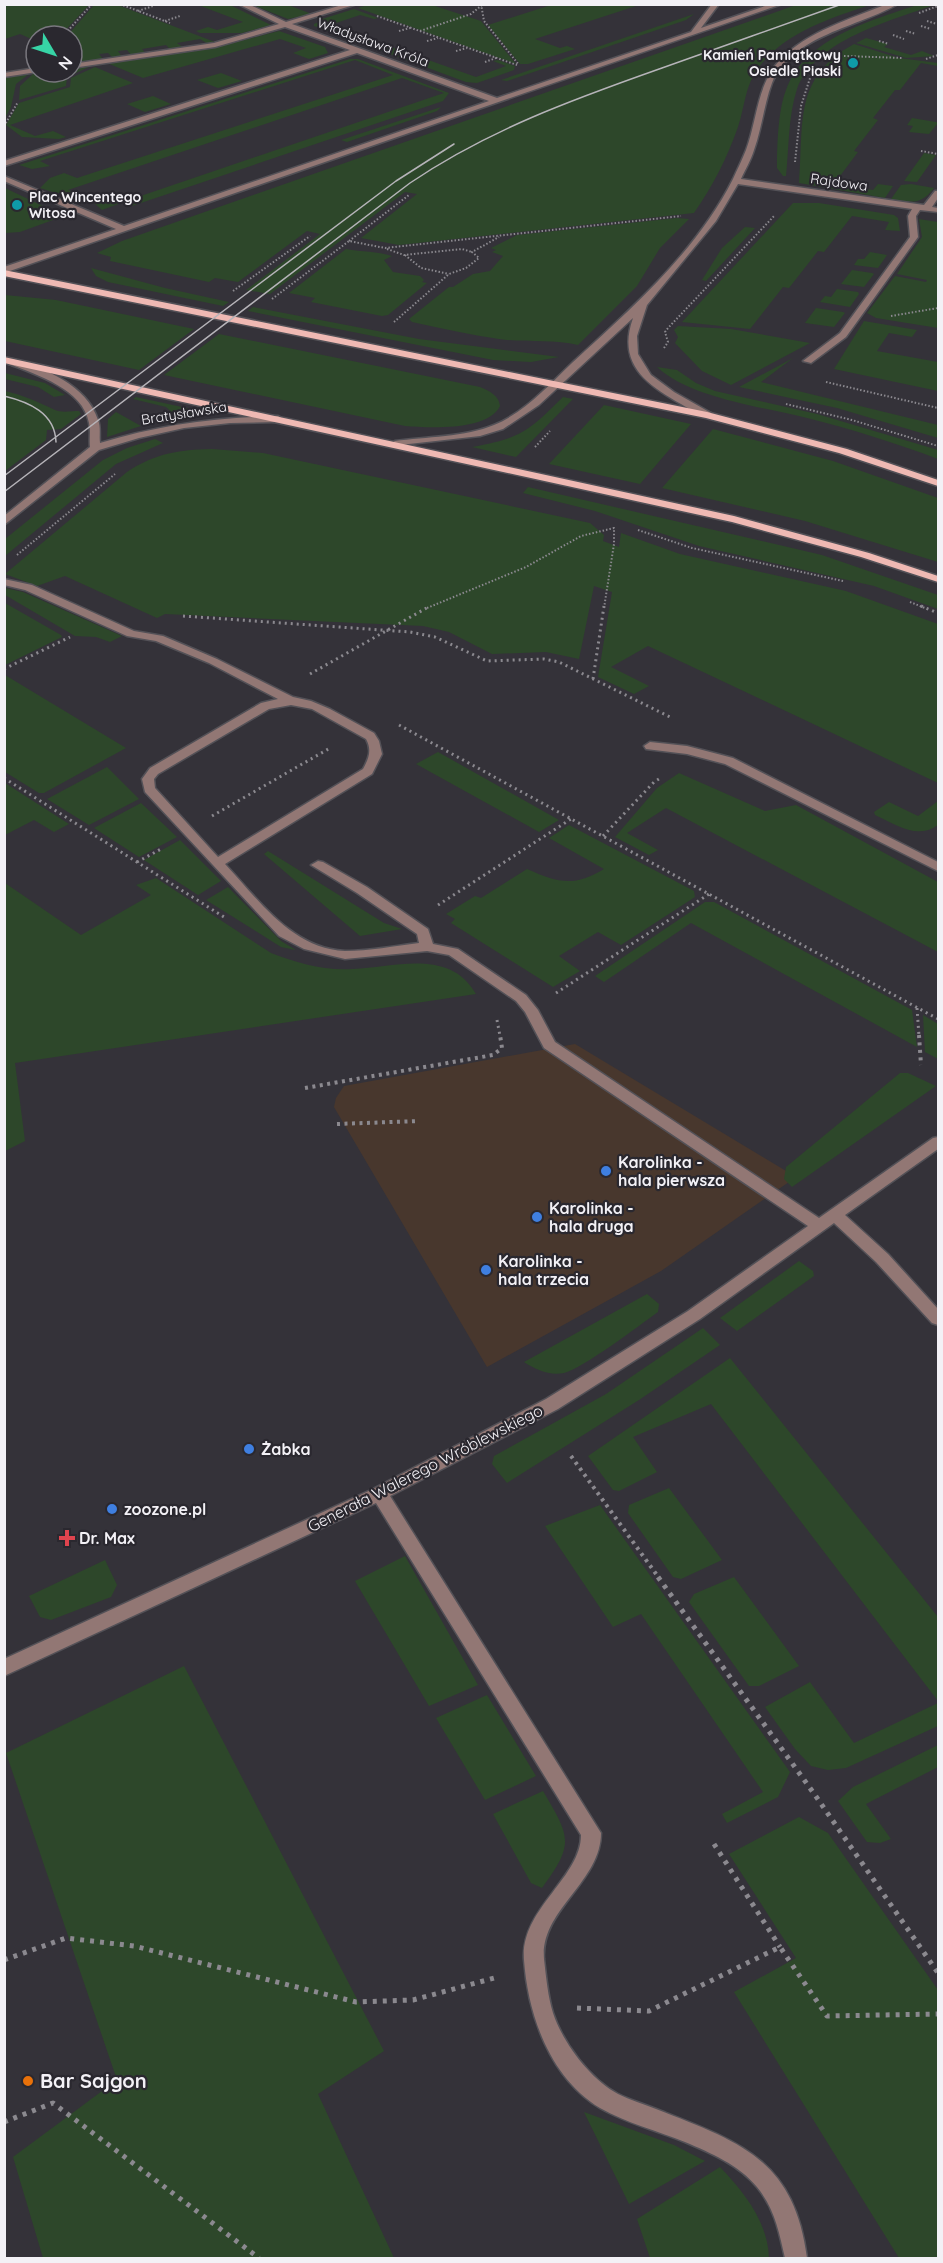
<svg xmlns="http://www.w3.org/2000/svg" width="943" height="2263" viewBox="0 0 943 2263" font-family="Quicksand,sans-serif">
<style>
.commercial{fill:#48372d}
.green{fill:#2d472a}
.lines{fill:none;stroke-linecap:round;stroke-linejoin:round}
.minor-casing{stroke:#535157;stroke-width:3}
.major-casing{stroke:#535157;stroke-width:3}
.path-far3{stroke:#8b898f;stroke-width:2;stroke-dasharray:1.5 2;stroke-linecap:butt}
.path-far2{stroke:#8b898f;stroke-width:3;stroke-dasharray:2 4;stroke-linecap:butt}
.path-far1{stroke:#8b898f;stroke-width:4;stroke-dasharray:3 4.5;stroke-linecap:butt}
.path{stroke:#8b898f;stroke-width:5;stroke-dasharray:4 6;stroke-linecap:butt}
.minor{fill:#927774;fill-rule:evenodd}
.major{fill:#efb9b3;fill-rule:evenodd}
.tram{stroke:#b6b4b9;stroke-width:1.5}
.culture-dot{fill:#0f9aa8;stroke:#2a282f;stroke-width:2}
.shop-dot{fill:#3f7fe0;stroke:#2a282f;stroke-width:2}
.health-dot{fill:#e0444e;stroke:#2a282f;stroke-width:2}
.food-dot{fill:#e8710a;stroke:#2a282f;stroke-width:2}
.labels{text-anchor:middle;stroke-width:4.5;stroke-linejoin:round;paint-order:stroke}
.far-street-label{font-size:14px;fill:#f3f1f6;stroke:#2a282f}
.far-poi-label{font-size:14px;font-weight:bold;fill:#f3f1f6;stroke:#2a282f;text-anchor:end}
.poi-label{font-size:16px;font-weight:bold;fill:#f3f1f6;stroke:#2a282f;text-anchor:start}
.street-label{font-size:16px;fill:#f3f1f6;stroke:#2a282f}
.near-poi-label{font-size:20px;font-weight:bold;fill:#f3f1f6;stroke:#2a282f;text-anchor:start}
</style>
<rect width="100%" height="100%" fill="#343239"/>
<path class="commercial" d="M575 1044 796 1177 661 1271 487 1367 334 1107 336 1098 344 1086Z"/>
<path class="green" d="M115 4 215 42 208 44 200 39 177 43 184 48 171 50 166 45 142 49 146 54 132 56 127 50 118 51 122 57 113 58 108 53 99 54 103 59 72 63V36H67L94 5Z
M370 4 432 5 481 21 516 64 358 8Z
M4 5 5 4 89 5 60 36H36V41L20 34 5 39Z
M198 5H230L271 25 242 33H200L196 31 208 27 217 30 243 22Z
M253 5H288L312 14 288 19Z
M551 5V4L639 5 535 39 560 48 567 46 575 49 528 64H520L488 25Z
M796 5H870C831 18 785 32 759 67 745 85 745 106 738 127 727 158 713 186 694 213L399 245 361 238 417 194 405 192 270 294 246 290 320 234 307 231 238 282 215 278 209 282 110 261 111 257 97 253 122 241Z
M917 5H934C890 21 815 40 797 89 788 116 789 149 786 176H783L777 168C777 146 778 110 786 90 805 38 870 21 917 5Z
M354 9 378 18 374 19 360 15 330 25 476 77 506 66 493 61 498 60 515 66 514 70 477 83 466 82 314 26V24L324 20 322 19Z
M694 14 686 20 507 81 501 80Z
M279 31 325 47 328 53 309 59 293 53 306 48 280 39 143 78 107 63 210 49Z
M866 38 888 44 884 47 911 55 922 51 934 56 906 58 856 43Z
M854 44 899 58 938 63V66L921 63 900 90H895L873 118 878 120 854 151 858 152 834 184 873 190 878 184 893 186 885 198 799 183C804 123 793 77 854 44Z
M350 59H358L449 93 443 101 132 206 124 202 102 210 93 202 109 196 123 202 444 93 402 78 68 190 76 193H56L40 188 50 178 64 173 77 178 393 75 355 60 40 161 50 166 32 169 19 165Z
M91 66 67 77 66 86 19 100 20 86 33 74 72 72V68Z
M95 67 133 83 10 125 35 136 53 131 66 137 59 139 22 137 6 125 19 103 70 87 71 78Z
M221 73 242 81 218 88 197 80Z
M29 74 16 84 11 107 5 118V78Z
M153 96 171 104 145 112 127 104Z
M441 107 437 111 347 142 341 140Z
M912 118 936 122 938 123 929 134 909 132 913 126 907 125Z
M924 153 936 155 917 182 904 181Z
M911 184 934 188C920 206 912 202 891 199L901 185Z
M5 188 64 216 20 232 5 233Z
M793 203H819L894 215 898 218 900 231 885 230 889 222 852 216 824 252 818 251 789 288 783 287 750 329 682 322Z
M677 218 689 219 660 248 637 286 578 345C553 339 526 343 499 339 470 335 441 328 412 322L409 319 449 287H453L473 274 490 271 503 256 492 252 496 250 491 248 517 235Z
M919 219 938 222V328L876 318 867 313 895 276 926 282 927 280 897 274 922 237Z
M745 227 755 228 706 281 702 280 722 248Z
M346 249C362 252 377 251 392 256L384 260 393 272 420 276 424 280 422 282 427 283 388 315 382 316 311 302 315 298 289 293Z
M870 252 887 255 878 268 854 265 858 259H864Z
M91 268 165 288 229 302 223 306 108 282 96 276Z
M852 270 872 273 874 274 864 287 841 284Z
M837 289 858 292 859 294 850 307 820 302 825 296 831 297Z
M5 295 56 300 194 329 139 370 5 341Z
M253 307 419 339 559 357 531 362 493 360 248 311Z
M816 308 843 312 845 313 834 327 805 323Z
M864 321 917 330 912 337 889 333 877 351 938 362V391L834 369Z
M678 326 731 329 810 343 731 385 702 371 675 343 678 337 674 330Z
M219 334 480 387C489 391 499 395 500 406 488 431 429 428 405 426L164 375Z
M793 358 761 382 938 425V438L837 408 739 387Z
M657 367 677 370 696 383 715 391 817 414 938 450V459C896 443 851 429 807 418 763 407 690 398 657 367Z
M5 373 45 383 65 395 54 397 38 387 5 379Z
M5 391C23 395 38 402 55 410 61 413 72 411 79 411L81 414 61 429 47 430 46 440 5 471Z
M136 397 205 412 209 414 179 419 166 407 133 399Z
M563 397 573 399 516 457 472 447C521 438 528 432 563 397Z
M604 405 691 424 640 484 549 464Z
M116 412 141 426 107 437 108 419Z
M713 429 833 461 938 498V562L805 521 662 488Z
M155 439 163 443 116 464 5 556V539L103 460 127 448Z
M212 449 263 453 590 523 604 535 603 541 619 547 621 533 680 554 846 591 938 624V783L648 646 611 667 649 686 634 694 598 677 612 592 594 586 579 659 546 652 492 654 449 632 423 626 165 614 157 618 65 576 37 586 5 574 127 472C156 453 178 450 212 449Z
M528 487 822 555 938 595V609L874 586 699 546 595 511 523 493Z
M5 588 23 592 122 636 110 642 96 637 75 636 5 595Z
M5 603 61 635 62 637 5 665Z
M4 675H5L126 748 44 793H39L5 772Z
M438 752 559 820 539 832 416 764Z
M107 767 139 799 89 825 47 799Z
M679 773 765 811 796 805 938 882V952L666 808 627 833 658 850 649 855 615 837 657 788Z
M5 783 69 824 54 832 34 820 5 835Z
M938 801V825C917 840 897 825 875 815L874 812 889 802 918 816Z
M141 803 177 837 139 857 94 828Z
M569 825 694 891 695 897 621 945 598 932 559 956 580 971 553 987 451 923 455 919 446 914 475 896 481 898 527 869C557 882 573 888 604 869L549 838Z
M180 840 221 881 198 895 144 860Z
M268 851 384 923 402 929 360 936 264 854Z
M156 878 271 953C297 963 324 971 353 969 395 967 450 948 476 994L15 1063 25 1141 5 1151V883L81 935 151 895 136 885Z
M228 887 281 941 296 950 281 947 206 900Z
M705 902H714L912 1010 917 1047 691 923 604 982 595 976Z
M923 1015 938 1024V1059L925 1052Z
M900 1073H908L936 1086 792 1187 784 1179 786 1167Z
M799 1261 813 1271 814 1276 737 1331 720 1318Z
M647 1294 659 1304 658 1312C640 1325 582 1369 564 1373 550 1376 536 1370 524 1362Z
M703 1328 720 1345 639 1400 507 1483 492 1464 494 1456 606 1394Z
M730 1358 938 1617V1701L711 1404 633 1437 657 1472 619 1491 613 1490 588 1456Z
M669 1488 722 1560 681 1579 673 1577 628 1513 629 1505Z
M600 1505 790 1772 778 1797 727 1823 722 1814 763 1792 641 1614 613 1627 545 1526Z
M405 1556 478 1685 429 1706 355 1581Z
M105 1560 117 1585 111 1597 51 1620 40 1617 29 1596Z
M734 1577 799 1666 759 1686H749L689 1602 694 1594Z
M184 1666 384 2051 318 2094 394 2258H43L13 2157 117 2080 6 1753Z
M810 1682 854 1743 938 1703V1726L846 1768 828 1770 811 1766 795 1749 765 1707Z
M487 1695 536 1776 485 1800 436 1718Z
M938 1745V1767L866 1804 891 1839 880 1843 867 1842 838 1801 853 1787Z
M543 1791C570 1837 575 1843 542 1888L531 1883 493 1814Z
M799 1817 828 1833 938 1990V2258H899L734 1992 796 1958 729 1854Z
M584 2112 674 2145 705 2161 629 2204Z
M720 2167C744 2192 768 2222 769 2258H650L637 2219Z"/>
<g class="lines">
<defs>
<path id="minor" d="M238 4H248L286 22 345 4H357L292 24 497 98 691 32 712 4H719L701 28 771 4H782L4 273V267L116 229 4 181V176L124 226 489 101 357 53 4 166V161L350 50 285 27 215 47 72 68V64L214 43 279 24Z
M887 4H898C859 27 792 35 772 83 764 104 762 128 754 150 751 160 745 170 741 179L924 205 935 191H938V198L932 207 938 208V212L920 210 916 216 918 237 846 337 811 363 803 361 840 333 910 237 908 216 912 209 738 184 716 221 647 305 637 336 638 354 651 375 674 392 711 413V417C701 418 690 409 681 404 645 384 617 363 633 318L539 405 503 429 480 436 391 446 390 444 395 441C425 437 466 437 494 425 524 413 549 385 572 363 630 310 697 251 733 179 737 170 742 160 746 150 757 121 757 85 779 61 807 31 851 19 887 4Z
M36 68 37 72 4 77V73Z
M12 359C44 368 87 385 98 420 101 427 99 436 100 443 159 425 216 417 278 416L283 419 278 422 230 423 184 428 139 438 99 450 4 525V516L90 447C89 439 91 431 89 423 83 389 37 375 9 364L7 362Z
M4 579 32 585 134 631 163 636 217 659 293 697 311 701 330 709 374 733 379 741 382 754 372 774 225 864C258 899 292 949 345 951 369 951 395 946 419 943L417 934 357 893 311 865 318 861 323 862 367 887 428 929 433 944 458 949 526 995 538 1010 555 1042 819 1218 933 1138 938 1137V1149L845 1215 888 1254 938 1309V1325L932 1323 876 1262 834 1223 700 1319 558 1409 390 1496 601 1833C601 1882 540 1910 544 1959 546 1977 548 1997 553 2013 563 2043 590 2079 618 2094 630 2100 644 2104 656 2109 740 2142 794 2159 807 2258H785C779 2232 775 2209 757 2187 739 2165 711 2153 685 2142 658 2131 626 2123 600 2108 550 2078 528 2015 524 1960 520 1909 581 1878 581 1835L376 1503 4 1676V1659L373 1489 546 1399 688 1311 808 1226 544 1048 525 1012 516 1001 449 955 427 951 345 959 304 949 279 936 145 792 142 779 150 768 261 703 278 699 209 663 156 641 127 636 25 590 4 585ZM291 705 312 709 366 739C372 750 369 758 363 769L218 857 155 788 154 779 158 774 269 709Z
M650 742 687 746 733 758 938 862V871L725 764 687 754 646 749 644 746Z"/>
<path id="major" d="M4 270 707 412 847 449 938 480V486L839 453 706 418 4 276Z
M4 357 734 516 869 553 938 576V582L861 557 732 522 4 363Z"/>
</defs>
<use href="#minor" class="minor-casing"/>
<use href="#major" class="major-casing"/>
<path class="path-far3" d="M120 4 170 23
M481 4 484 21 519 65
M138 11 153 6
M919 13 938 6
M377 16 517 65
M165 21 180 16
M927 21 937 24
M921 26 931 29
M399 31 410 28
M420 31 471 14 482 5
M906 31 916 34
M893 35 904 39
M63 36 92 4
M427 41 438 38
M879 41 889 44
M456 51 467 48
M844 56 903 58
M926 59 938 55
M485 62 496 58
M4 126 18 102
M921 151 938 154
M795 162 801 106 811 75
M349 241 409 195
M387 249 404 255 462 249 472 252
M405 255 421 268 449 274
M233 291 310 236
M272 299 349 241 385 248 681 216
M891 316 938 308
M394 322 449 274 466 268 479 258 472 252 499 237
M664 348 668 342 665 332 668 328 775 215
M826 382 938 408
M786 404 852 420 938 446
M535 447 550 431
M638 530 692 548 843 581
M17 555 115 474
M910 602 925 608
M427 608 526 567 581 536 614 528V544L604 608"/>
<path class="path-far2" d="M921 606 938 613
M183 616 410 632 435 637 487 661 544 659 559 662 672 718
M4 669 70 637
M310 674 430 606
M593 679 604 606
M399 725 938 1019
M4 778 224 917
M212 816 330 748
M603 836 654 782 662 777
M137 862 163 848
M438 905 571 819
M556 993 709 894
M917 1008 919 1036
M497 1020 500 1036"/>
<path class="path-far1" d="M919 1035 921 1065
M305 1088 493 1055 502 1048 500 1035
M337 1124 419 1121
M571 1456 659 1578"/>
<path class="path" d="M658 1577 815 1795 938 1973
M714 1844 780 1947
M4 1960 66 1938 134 1946 356 2002 413 2000 498 1977
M577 2008 649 2011 780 1947 827 2016 938 2014
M4 2122 53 2103 259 2258"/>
<use href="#minor" class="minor"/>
<use href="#major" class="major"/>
<path class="tram" d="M4 396C29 402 55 413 56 442
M4 476 396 181 454 144
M4 492 410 183C488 130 574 99 662 68 722 47 782 25 842 4"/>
</g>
<g class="culture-dot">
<circle cx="853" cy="63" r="6"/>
<circle cx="17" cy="205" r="6"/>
</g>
<g class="shop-dot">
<circle cx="606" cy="1171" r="6"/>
<circle cx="537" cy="1217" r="6"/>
<circle cx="486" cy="1270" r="6"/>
<circle cx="249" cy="1449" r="6"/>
<circle cx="112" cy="1509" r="6"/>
</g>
<path class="health-dot" d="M64 1529h6v6h6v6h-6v6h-6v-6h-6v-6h6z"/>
<circle class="food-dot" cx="28" cy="2081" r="6"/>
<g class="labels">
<g class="far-street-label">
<text transform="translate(373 42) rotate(20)" y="5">Władysława Króla</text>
<text transform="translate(839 182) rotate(8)" y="5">Rajdowa</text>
<text transform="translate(184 413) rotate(-9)" y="5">Bratysławska</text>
</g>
<g class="far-poi-label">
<text x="841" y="60">Kamień Pamiątkowy<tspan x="841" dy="16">Osiedle Piaski</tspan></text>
<text x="29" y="202" text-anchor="start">Plac Wincentego<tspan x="29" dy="16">Witosa</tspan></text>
</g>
<g class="poi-label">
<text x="618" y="1168">Karolinka -<tspan x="618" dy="18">hala pierwsza</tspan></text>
<text x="549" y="1214">Karolinka -<tspan x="549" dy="18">hala druga</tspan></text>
<text x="498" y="1267">Karolinka -<tspan x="498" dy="18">hala trzecia</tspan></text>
<text x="261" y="1455">Żabka</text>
<text x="124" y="1515">zoozone.pl</text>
<text x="79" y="1544">Dr. Max</text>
</g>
<g class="street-label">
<text transform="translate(425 1468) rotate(-27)" y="6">Generała Walerego Wróblewskiego</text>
</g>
<g class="near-poi-label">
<text x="40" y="2088">Bar Sajgon</text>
</g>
</g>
<rect width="943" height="2263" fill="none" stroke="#f3f1f6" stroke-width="12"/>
<g transform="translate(54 54) rotate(129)"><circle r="28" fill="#2a282f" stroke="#7a787f" stroke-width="1.5"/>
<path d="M0-4.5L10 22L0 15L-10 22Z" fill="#37d4a6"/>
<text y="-9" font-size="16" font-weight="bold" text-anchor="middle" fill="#f3f1f6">N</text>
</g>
</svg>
